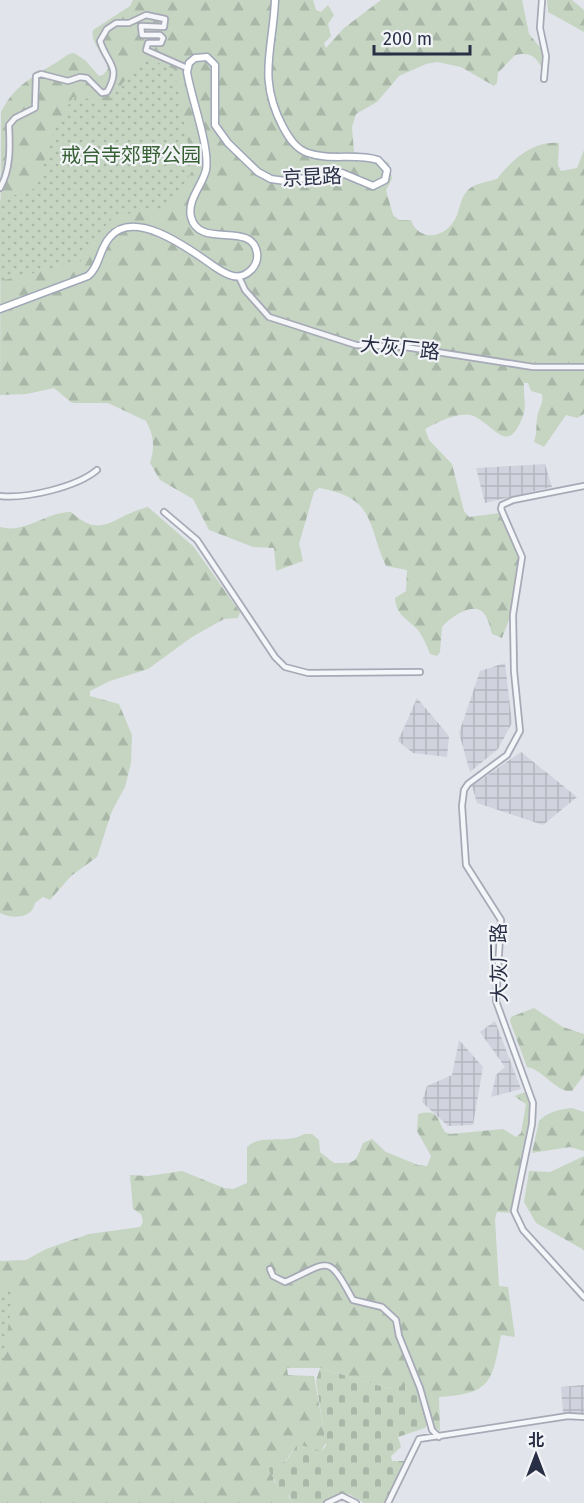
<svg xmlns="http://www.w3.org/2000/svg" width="584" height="1503" viewBox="0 0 584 1503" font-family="'Fira Sans','Noto Sans SC',sans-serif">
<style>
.industrial{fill:url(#industrial-grid)}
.forest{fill:url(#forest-firs)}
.cemetery{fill:url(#cemetery-stones)}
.park{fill:url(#park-dots)}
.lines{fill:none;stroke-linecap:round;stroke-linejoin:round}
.minor-casing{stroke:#a7aab6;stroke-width:8}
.major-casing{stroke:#a0a7b8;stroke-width:9}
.minor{stroke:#f5f6f9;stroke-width:4.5}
.major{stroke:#fff;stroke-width:6}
.labels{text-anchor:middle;stroke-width:4.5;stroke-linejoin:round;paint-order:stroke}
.park-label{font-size:20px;fill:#386135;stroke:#f2f4f8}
.street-label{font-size:20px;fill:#292f44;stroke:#f2f4f8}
</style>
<defs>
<pattern id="industrial-grid" width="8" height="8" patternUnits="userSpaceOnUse" patternTransform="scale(1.5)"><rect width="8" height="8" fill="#d0d3dd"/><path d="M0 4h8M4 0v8" fill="none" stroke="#b3b5bf"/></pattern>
<pattern id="forest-firs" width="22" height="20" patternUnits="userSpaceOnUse" patternTransform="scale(1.5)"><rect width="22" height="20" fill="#c5d5c2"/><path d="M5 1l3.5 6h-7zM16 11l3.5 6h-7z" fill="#a9b7a8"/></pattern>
<pattern id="cemetery-stones" width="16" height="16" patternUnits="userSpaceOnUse" patternTransform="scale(1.5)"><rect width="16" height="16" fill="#c5d5c2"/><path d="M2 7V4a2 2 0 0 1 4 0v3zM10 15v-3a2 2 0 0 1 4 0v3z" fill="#a9b7a8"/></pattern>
<pattern id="park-dots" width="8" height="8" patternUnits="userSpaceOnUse" patternTransform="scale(1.5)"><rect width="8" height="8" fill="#c5d5c2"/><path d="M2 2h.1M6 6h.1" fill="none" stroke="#a9b7a8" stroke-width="1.8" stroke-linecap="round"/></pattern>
</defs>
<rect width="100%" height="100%" fill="#e2e4eb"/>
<path class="industrial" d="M545 464 552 487 485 503 476 468Z
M505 663 512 723 498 749 470 772 459 733 480 671Z
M417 698 449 736 447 757 413 753 398 741Z
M521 752 577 797 543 825 477 803 472 786Z
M495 1021 521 1089 491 1097 496 1075 505 1067 480 1032Z
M459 1040 483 1067 473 1125 448 1126 422 1102 427 1086 452 1075Z
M584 1385V1416L563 1413 561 1387Z"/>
<path class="forest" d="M133 0H313L316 10 321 12 328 5 334 15 328 24 331 36 324 43 326 48 344 28 381 0H522L529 34 549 58 548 72H544C537 58 532 51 515 55L498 73 497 83 494 86 461 67 437 62 426 64 399 76 377 102 356 114 352 127 354 152 376 155 389 163 392 179 386 190 393 215 399 220H411C418 241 443 239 454 221 460 212 459 200 467 191 474 183 487 182 497 179 511 160 534 140 559 143L558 165 561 171 577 168 584 150V414L577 418 566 415 544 447 534 442C537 433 536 427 537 418 538 409 544 403 542 394L531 391 528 383H524C523 394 527 406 523 416 507 460 492 420 470 415 455 413 438 422 425 429L429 440 452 464 464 511 469 517 499 513 520 558 509 620 502 638 492 634C490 628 489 620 485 615 475 599 450 618 442 627L440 652 437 656 430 654C427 646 422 634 416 628 406 618 396 615 395 598L406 591 407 570 386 566C366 522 376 498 319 488L314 492 299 544 303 561 276 571 274 548 253 547 209 530 193 499 160 480 150 463C155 447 154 435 146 421L108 403H72L54 388 27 394 0 395 1 112C18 79 41 74 69 54L74 53 85 60 99 76 103 75 108 69C106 54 90 45 93 30L130 6Z
M547 0H572L584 10V32L548 12Z
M148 507 193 546 240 612 238 618 224 619 192 637 148 669 110 681 90 691V696L119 704 132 735 131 763 125 787 112 811 97 857 71 876 50 900 43 897 35 903C32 919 12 919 0 913V527C26 534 45 512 71 512 103 541 113 515 148 507Z
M534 1008 563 1027 584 1034V1075L572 1091C556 1093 544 1070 527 1067L510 1021 511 1017Z
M528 1091C540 1131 514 1172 513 1213L497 1212 495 1219 499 1286 508 1287 515 1337 501 1335C492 1381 492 1394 439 1397L440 1431 434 1427 421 1382 390 1389 320 1368H287L288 1375 314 1376 326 1443 321 1451 294 1449 285 1461 281 1462 273 1480 276 1483V1492L280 1499 288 1495 292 1503H0V1261L26 1260 46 1249 89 1234 140 1227 143 1222 141 1214 133 1209 130 1175 148 1176 182 1171 224 1188 233 1189 247 1183V1147C261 1133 287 1145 304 1134H312L319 1140 320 1152 334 1163C357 1163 355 1163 363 1143L372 1139 386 1152 418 1165 427 1166 431 1156 417 1131 418 1114C439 1109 436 1118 445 1132L450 1134 503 1129 516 1137 521 1133 526 1104 514 1096Z
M572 1108 584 1112V1151L570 1147 532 1153 539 1121C547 1112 561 1109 572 1108Z
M584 1156V1250L536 1223 524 1202 529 1171 550 1172Z"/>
<path class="cemetery" d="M320 1368 390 1389 416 1382 428 1423 425 1428 398 1437 401 1447 391 1456 392 1461H409L390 1503H364L349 1494 332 1503H292L289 1495 280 1499 276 1497V1483L269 1470 270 1466 286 1461 298 1444 321 1451 326 1446 316 1381Z"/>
<path class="park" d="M143 57 174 69 193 170 168 208 112 216 80 262 0 281V200L36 188 53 132 73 97 109 101Z
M0 1289 14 1290 0 1379Z"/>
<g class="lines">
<defs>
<path id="minor" d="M542 0 540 28 546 56 544 79
M0 188C11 169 10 147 9 125L15 118 35 108 36 76 41 74 68 81 80 77 87 78 102 93 107 92C122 66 107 64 100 41L107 29 116 23H129L146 15 165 19 164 27 141 26 142 35H160L163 38 161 43H148L146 50 187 68
M239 277 245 290 269 317 356 345 405 347 533 367H584
M584 486 513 500 502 505 501 509 522 557 513 615 514 671 520 731 507 755 468 784 464 790 462 806 466 865 501 920 496 1001 533 1103 532 1124 514 1211 523 1230 584 1297
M0 496C26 499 77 487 97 470
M164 512 197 540 275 657 285 667 308 673 420 672
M270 1269 273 1276 285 1282C330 1262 327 1252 353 1300L382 1307 396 1320 399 1336 420 1388 432 1430 439 1437
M327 1503 342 1496 356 1503
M388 1503 419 1439 568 1416 584 1417"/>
<path id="major" d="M0 309 88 276C100 266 99 249 110 237 135 207 192 251 215 267 227 275 239 282 251 270 256 265 258 260 257 253 252 220 199 250 191 217 187 200 202 186 206 170 210 147 191 98 187 72L189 63 195 58 207 57 215 65V125L228 143 258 172 271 179 285 181 342 173 373 186 385 180 387 170 378 160C355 153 330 161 308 153 296 149 289 138 283 127 257 78 273 50 275 0"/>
</defs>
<use href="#minor" class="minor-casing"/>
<use href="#major" class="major-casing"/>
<use href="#minor" class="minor"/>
<use href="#major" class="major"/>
</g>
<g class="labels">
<g class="park-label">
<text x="131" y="162">戒台寺郊野公园</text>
</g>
<g class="street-label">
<text transform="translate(312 177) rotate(-3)" y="7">京昆路</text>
<text transform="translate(400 348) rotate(6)" y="7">大灰厂路</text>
<text transform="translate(499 963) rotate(-91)" y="7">大灰厂路</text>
</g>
</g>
<g transform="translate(536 1455)" stroke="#f2f4f8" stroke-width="4.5" paint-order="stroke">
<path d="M0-4.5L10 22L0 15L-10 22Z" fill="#292f44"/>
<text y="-9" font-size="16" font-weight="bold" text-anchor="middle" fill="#292f44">北</text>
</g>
<path d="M374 45v9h96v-9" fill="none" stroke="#292f44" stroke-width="3"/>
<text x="383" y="45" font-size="18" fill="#292f44" stroke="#f2f4f8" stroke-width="4.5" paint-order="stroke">200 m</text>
</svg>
